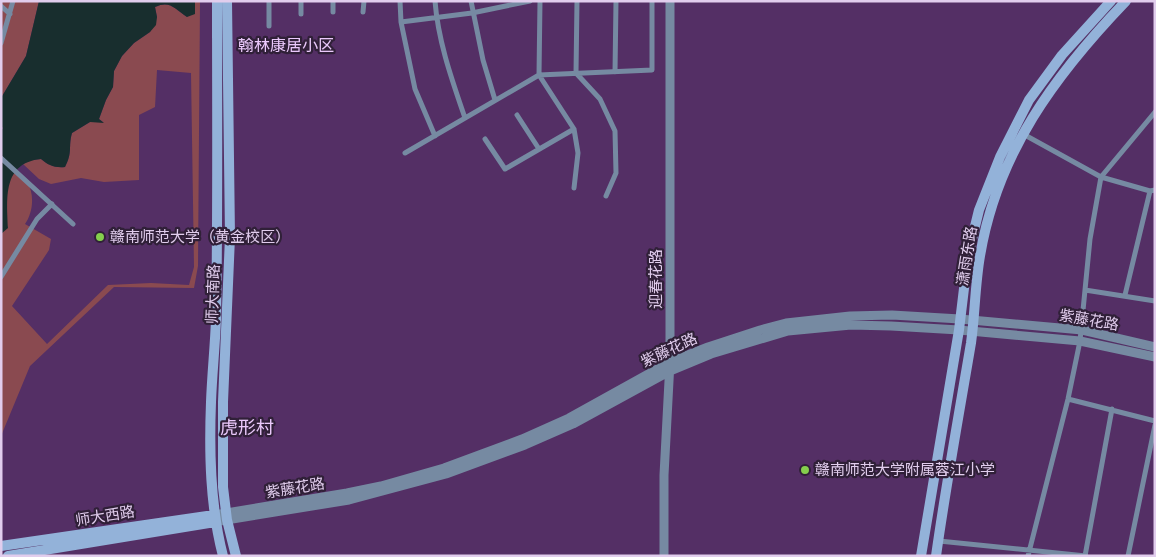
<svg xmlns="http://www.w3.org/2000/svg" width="1156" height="557" viewBox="0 0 1156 557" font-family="Literata,'Noto Sans SC',serif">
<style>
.green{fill:#8a4a50}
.water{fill:#182e2e}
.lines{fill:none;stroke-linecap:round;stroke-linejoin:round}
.minor{stroke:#768aa2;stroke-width:5}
.tertiary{stroke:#768aa2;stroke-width:9}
.secondary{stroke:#93b2d9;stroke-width:10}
.poi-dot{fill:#85cf4d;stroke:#302038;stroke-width:2}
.labels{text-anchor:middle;stroke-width:4.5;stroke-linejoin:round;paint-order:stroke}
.poi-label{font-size:15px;fill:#e1cded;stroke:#302038;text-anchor:start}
.street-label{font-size:15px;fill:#e1cded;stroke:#302038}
.neighbourhood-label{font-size:16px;fill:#ebc9fc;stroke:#302038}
.quarter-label{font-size:18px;fill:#ebc9fc;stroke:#302038}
</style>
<rect width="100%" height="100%" fill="#542f65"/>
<path class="green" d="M1 1H39L26 56 1 98Z
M195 1H200L198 266 194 288 114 287 30 366 1 436V158C8 165 23 175 27 182 35 194 33 213 25 224L51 239 49 250 12 306 47 344 108 285 151 283 189 285 194 267 191 73 157 70 155 107 139 115V180L104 182 81 178 51 184 39 179 23 164 31 160 41 159C48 165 55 168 65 167 73 152 68 147 72 133L90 122H103L99 119 106 100 113 87 114 71 122 56 134 43 150 32 157 17 155 7C170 0 175 9 187 17Z"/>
<path class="water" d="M39 1H195V14L187 17C175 9 170 0 155 7L157 17 156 25 150 32 134 43 122 56 114 71 113 87 106 100 99 119 104 123 90 122 72 133C68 147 73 152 65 167 54 168 48 165 41 159 2 163 7 199 8 228L1 234V131L3 128 1 126V98L26 56Z"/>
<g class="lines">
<path class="minor" d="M301 1V14
M333 1V12
M400 1 401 22 415 89 435 136
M435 1C438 41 452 80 465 118
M471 1 483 60 495 100
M540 1 539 75 574 129 578 153 574 188
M577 1 576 73 600 99 615 131 616 173 606 196
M1 6 10 14
M363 12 364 1
M401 22 472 13 530 1
M269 26V1
M1 43 13 1
M615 72 616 1
M517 115 539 149
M1023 134 1101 177 1150 191 1155 190
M485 139 505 169 574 129
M405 153 539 75 652 70V1
M1 158 73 224
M1 277 37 219 52 204
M1085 290 1155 301
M1125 295 1150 191
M1068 399 1155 421
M939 541 1086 556
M1028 556 1068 399 1080 341 1090 239 1101 177 1155 112
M1085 556 1112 409
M1128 556 1155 425"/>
<path class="tertiary" d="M214 515 347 493 381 486 444 468 522 439 569 418 670 362 708 347 760 330 786 323 850 316 892 315 960 319 1082 330 1155 347
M220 521 349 500 446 474 525 445 573 424 670 371 711 354 788 331 851 325 891 326 959 330 1080 341 1155 357
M664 556V475L670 362V1"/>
<path class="secondary" d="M217 1C217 107 218 213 216 319 215 347 212 374 211 402 209 453 210 506 223 556
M227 1 230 237 223 402V487L227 520 236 556
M1 546 214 515
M8 556 215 522
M921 556 959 330 968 255 979 210 1000 157 1029 100 1062 55 1111 1
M936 556C946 485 959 414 971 343 975 314 975 285 980 256 997 153 1055 75 1126 1"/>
</g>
<g class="poi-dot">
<circle cx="100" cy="237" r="5"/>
<circle cx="805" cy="470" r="5"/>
</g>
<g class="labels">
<g class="poi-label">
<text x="110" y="242">赣南师范大学（黄金校区）</text>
<text x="815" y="475">赣南师范大学附属蓉江小学</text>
</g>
<g class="street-label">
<text transform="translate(967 256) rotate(-81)" y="5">潇雨东路</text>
<text transform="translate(656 279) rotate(-90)" y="5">迎春花路</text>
<text transform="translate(213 294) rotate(-88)" y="5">师大南路</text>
<text transform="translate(1089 320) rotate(10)" y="5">紫藤花路</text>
<text transform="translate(669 350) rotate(-25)" y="5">紫藤花路</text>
<text transform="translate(295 488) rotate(-9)" y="5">紫藤花路</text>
<text transform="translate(105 516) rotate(-9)" y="5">师大西路</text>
</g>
<g class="neighbourhood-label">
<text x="286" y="51">翰林康居小区</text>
</g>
<g class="quarter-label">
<text x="247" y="434">虎形村</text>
</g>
</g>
<rect width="1156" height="557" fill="none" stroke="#e1cded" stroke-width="5"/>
</svg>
